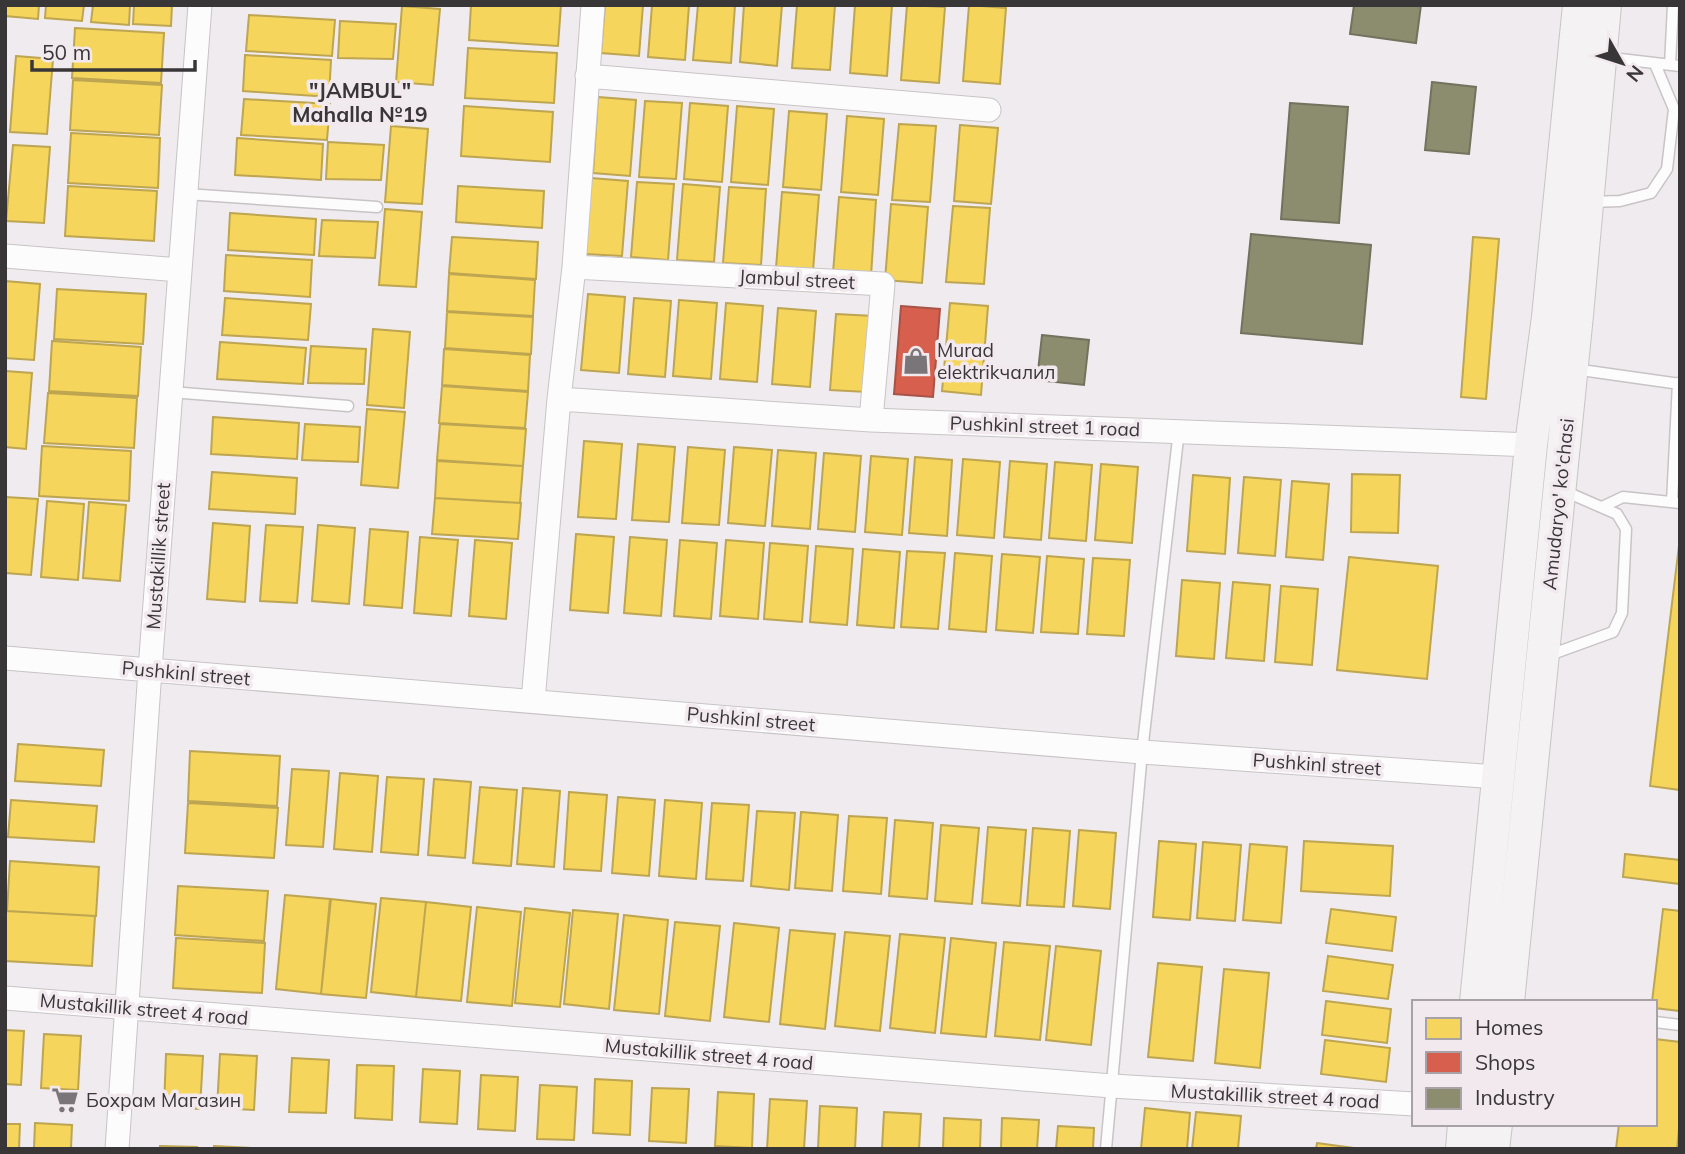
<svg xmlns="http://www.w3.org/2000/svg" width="1685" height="1154" viewBox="0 0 1685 1154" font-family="Mulish,sans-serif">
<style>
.homes{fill:#f6d55c;stroke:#bda551;stroke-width:2}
.shops{fill:#d6604d;stroke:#a75347;stroke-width:2}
.industry{fill:#8c8c6e;stroke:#73725e;stroke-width:2}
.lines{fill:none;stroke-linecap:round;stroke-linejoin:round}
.lane-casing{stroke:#c8c4c6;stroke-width:13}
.street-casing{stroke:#c8c4c6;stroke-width:25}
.secondary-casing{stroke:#c8c4c6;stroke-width:34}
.lane{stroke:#fdfcfc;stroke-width:10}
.street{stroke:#fdfcfc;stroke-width:23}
.secondary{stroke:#f5f2f4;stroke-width:32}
.labels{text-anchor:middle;stroke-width:7;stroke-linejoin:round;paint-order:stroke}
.street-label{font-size:19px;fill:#393638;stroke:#f2e9ef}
.poi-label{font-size:19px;fill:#393638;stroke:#f2e9ef;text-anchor:start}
.neighbourhood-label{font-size:21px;font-weight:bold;fill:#393638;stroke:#f2e9ef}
</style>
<rect width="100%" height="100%" fill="#f0ebee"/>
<path class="homes" d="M5 5H39L38 19 5 16Z
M46 5H84L82 21 45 18Z
M93 5H130L129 25 91 22Z
M134 5H172L171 26 133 24Z
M471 5H561L558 46 469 40Z
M605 5H643L639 56 601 53Z
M652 5H689L685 60 648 57Z
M698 5H735L731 63 693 60Z
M744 5H782L777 66 740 62Z
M797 5H835L830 70 792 68Z
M855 5H892L887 76 850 73Z
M907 5 945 7 939 83 901 80Z
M969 5 1006 8 1000 84 963 81Z
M402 6 440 9 433 85 396 82Z
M249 15 335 20 332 56 246 51Z
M340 21 396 24 393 59 338 58Z
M75 28 164 33 161 83 72 78Z
M468 48 557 53 554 103 465 98Z
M245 55 331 60 329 97 243 91Z
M16 56 53 59 47 134 10 132Z
M73 80 162 85 159 135 70 130Z
M598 97 636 100 630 176 593 173Z
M244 99 330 104 327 140 241 135Z
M645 101 682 103 676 179 639 177Z
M690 103 728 106 722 182 684 179Z
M464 106 553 112 550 162 461 156Z
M737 106 774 109 768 185 731 182Z
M789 111 827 114 821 190 783 187Z
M847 116 884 119 878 195 841 192Z
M899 124 936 126 930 202 892 200Z
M960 125 998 128 991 204 954 201Z
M391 126 428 129 422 204 385 202Z
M71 133 160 138 158 188 68 183Z
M237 138 323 144 321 180 235 175Z
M328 142 384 145 381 180 326 179Z
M13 145 50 147 44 223 6 221Z
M591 178 628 181 622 256 585 254Z
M637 182 674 184 668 260 631 257Z
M683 184 720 187 714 262 677 260Z
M68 186 157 191 154 241 65 236Z
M458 186 544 191 542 228 456 222Z
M729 187 766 189 761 265 723 263Z
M782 192 819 195 813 271 776 268Z
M839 197 876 200 871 276 833 273Z
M891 204 928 207 922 283 885 280Z
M953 206 990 208 984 284 946 282Z
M385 209 422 212 416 287 379 285Z
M230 213 316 219 314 255 228 250Z
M322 220 378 222 375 258 319 256Z
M452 237 538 242 536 279 449 273Z
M1473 237 1499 239 1486 399 1461 397Z
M226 255 312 260 310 297 224 291Z
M449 274 535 280 533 316 447 311Z
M5 281 40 284 34 360 5 358Z
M57 289 146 294 143 344 54 339Z
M588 294 625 297 619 373 581 370Z
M225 298 311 304 308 340 222 335Z
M634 298 671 301 665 377 628 374Z
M679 300 717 303 711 379 673 376Z
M726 303 763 306 757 382 720 379Z
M950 303 988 306 981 395 942 391Z
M778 308 816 311 810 387 772 384Z
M447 312 533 317 531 354 445 348Z
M836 314 873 316 867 392 830 390Z
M373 329 410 332 404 408 367 405Z
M52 341 141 347 138 396 49 391Z
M220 342 306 348 303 384 217 379Z
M311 346 366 349 364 384 308 383Z
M444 349 530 355 528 391 442 385Z
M5 371 32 373 26 449 5 447Z
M442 386 528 392 525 428 439 423Z
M48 393 137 398 134 448 44 443Z
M367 409 405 412 398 488 361 485Z
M213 417 299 423 297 459 211 454Z
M305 424 360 427 358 462 302 460Z
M440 424 526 429 523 466 437 460Z
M584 441 622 444 616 519 578 517Z
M638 444 675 447 669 522 632 520Z
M42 446 131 451 129 501 39 496Z
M688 447 725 450 719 525 682 523Z
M734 447 772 450 765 526 728 523Z
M778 450 816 453 810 529 772 526Z
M824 453 861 456 855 532 818 529Z
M871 456 908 459 902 535 865 532Z
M915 457 952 460 947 536 909 533Z
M963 459 1000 462 994 538 957 535Z
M437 461 523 466 520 503 435 498Z
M1010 461 1047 464 1041 540 1004 537Z
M1055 462 1092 465 1086 541 1049 538Z
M1101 464 1138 467 1132 543 1095 540Z
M212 472 297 478 295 514 209 509Z
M1352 474 1400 475 1398 533 1351 532Z
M1193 475 1230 478 1225 554 1187 551Z
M1244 477 1281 480 1275 556 1238 553Z
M1292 481 1329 484 1323 560 1286 557Z
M5 497 38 499 31 575 5 573Z
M435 498 521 503 518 539 432 534Z
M47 501 84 504 78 580 41 577Z
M89 502 126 505 120 581 83 578Z
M213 523 250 526 245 602 207 599Z
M266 525 303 527 297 603 260 601Z
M318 525 355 528 349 604 312 601Z
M370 529 408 532 402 608 364 605Z
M576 534 614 537 608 613 570 610Z
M420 537 458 540 451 616 414 613Z
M630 537 667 540 661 616 624 613Z
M1680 537V790L1650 786Z
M475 540 512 543 506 619 469 616Z
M680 540 717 543 711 619 674 616Z
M726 540 764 543 758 619 720 616Z
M770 543 808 546 802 622 764 619Z
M816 546 853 549 847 625 810 622Z
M863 549 900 552 894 628 857 625Z
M907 551 945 553 938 629 901 627Z
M955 553 992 556 986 632 949 629Z
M1002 554 1040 557 1033 633 996 630Z
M1047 556 1084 559 1078 634 1041 632Z
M1349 557 1438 566 1427 679 1337 670Z
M1093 558 1130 560 1124 636 1087 634Z
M1182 580 1220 583 1214 659 1176 656Z
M1233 582 1270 585 1264 661 1226 658Z
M1281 586 1318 589 1312 665 1275 662Z
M18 744 104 750 101 786 15 781Z
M190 751 280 756 277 806 188 801Z
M292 769 329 771 323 847 286 845Z
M340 773 378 776 372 852 334 849Z
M387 777 424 779 418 855 381 852Z
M434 779 471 782 465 858 428 855Z
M480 787 517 790 511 866 473 863Z
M523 788 560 791 554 867 517 864Z
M569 792 607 795 601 871 564 869Z
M618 797 655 800 649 876 612 873Z
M11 800 97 806 94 842 8 837Z
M665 800 702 803 696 879 659 876Z
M188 803 278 808 274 858 185 853Z
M712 803 749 805 743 881 706 879Z
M757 811 795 813 789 890 751 886Z
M801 812 838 815 832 891 795 888Z
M849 816 887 818 881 894 843 891Z
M895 820 933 823 927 899 889 896Z
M941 825 979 828 972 904 935 901Z
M988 827 1026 830 1020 906 982 903Z
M1033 828 1070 831 1064 907 1027 905Z
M1079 830 1116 833 1110 909 1073 906Z
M1159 841 1196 844 1190 920 1153 917Z
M1304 841 1393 846 1390 896 1301 891Z
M1203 842 1241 845 1235 921 1197 918Z
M1250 844 1287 847 1281 923 1243 920Z
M1625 854 1680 860V884L1623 877Z
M10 861 99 867 96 916 7 911Z
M178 886 268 891 264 941 175 935Z
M285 895 330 899 321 994 276 989Z
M381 898 426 902 416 997 371 992Z
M331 899 376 904 366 998 321 994Z
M426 902 471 907 461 1001 416 997Z
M477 907 521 912 512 1006 467 1002Z
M525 908 570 913 560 1007 515 1003Z
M1331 909 1396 917 1392 951 1326 943Z
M1663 909 1680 911V1011L1655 1008V1002H1652Z
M573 910 618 914 609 1009 564 1004Z
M6 911 95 916 92 966 5 961Z
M624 915 668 920 659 1014 614 1010Z
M675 922 720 926 710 1021 665 1016Z
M734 923 779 928 769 1022 724 1017Z
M790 930 835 934 825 1029 780 1024Z
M845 932 890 936 880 1031 835 1026Z
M900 934 945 938 935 1033 890 1028Z
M176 938 265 943 262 993 173 988Z
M951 938 996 943 986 1037 941 1033Z
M1004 942 1050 946 1040 1040 995 1036Z
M1056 946 1101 951 1091 1045 1046 1040Z
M1328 956 1393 965 1388 999 1323 991Z
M1158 963 1202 967 1193 1061 1148 1057Z
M1224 969 1269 973 1260 1068 1215 1063Z
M1326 1001 1391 1009 1387 1043 1322 1035Z
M5 1030 24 1031 21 1085 5 1084Z
M44 1034 81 1036 78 1090 41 1088Z
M1655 1039 1680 1042V1119L1677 1149H1616L1619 1124H1655Z
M1325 1040 1390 1048 1386 1082 1321 1074Z
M166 1054 203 1056 200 1109 164 1107Z
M220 1054 257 1056 254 1110 217 1108Z
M292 1058 329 1060 326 1113 289 1112Z
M357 1065 394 1066 392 1120 355 1118Z
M423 1069 460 1071 457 1124 420 1122Z
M481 1075 518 1077 515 1131 478 1129Z
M595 1079 632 1081 630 1135 593 1133Z
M540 1085 577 1087 574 1140 537 1139Z
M652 1088 689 1089 686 1143 649 1141Z
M718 1092 754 1094 752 1148 715 1146Z
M770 1099 807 1101 804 1149H767Z
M820 1106 857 1108 855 1149H818Z
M1145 1108 1190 1113 1187 1149H1141Z
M884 1112 921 1114 919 1149H882Z
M1196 1112 1241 1116 1238 1149H1192Z
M944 1118 981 1120 980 1149H943Z
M1002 1118 1039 1120 1037 1149H1001Z
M35 1123 72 1125 71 1149H34Z
M5 1124H20L19 1149H5Z
M1058 1126 1094 1128 1093 1149H1056Z
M1317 1143 1361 1149H1316Z
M160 1146 197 1147V1149H160Z
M214 1146 251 1148V1149H214Z"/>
<path class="shops" d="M901 306 940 309 933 397 894 394Z"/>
<path class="industry" d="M1354 5H1421L1416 43 1350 34Z
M1432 82 1476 87 1469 154 1425 150Z
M1290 103 1348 107 1339 223 1281 219Z
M1251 234 1371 245 1362 344 1241 333Z
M1042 335 1089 340 1084 385 1037 380Z"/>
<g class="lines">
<defs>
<path id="lane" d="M1603 57 1680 66
M1670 65 1673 5
M186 194 377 207
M1590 202 1620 201 1651 193 1667 169 1674 109 1655 64
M1574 369 1680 384
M171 392 348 406
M1672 502 1678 383
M1602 507 1623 497 1680 503
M1547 656 1613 632 1622 613 1626 529 1617 514 1562 490
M1655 1022 1680 1025
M1106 1149 1142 752 1179 430"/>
<path id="street" d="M587 76 989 110
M5 256 180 270
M574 267 883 284 871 420
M559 399 871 420 1531 445
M5 658 1142 752 1498 777
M533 701 559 399 574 267 593 5
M5 998 1112 1086 1414 1104
M117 1149 150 670 200 5"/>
<path id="secondary" d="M1476 1002 1531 445 1548 317 1579 5
M1508 1002 1577 315 1605 5
M1462 1149 1464 1124
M1493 1149 1496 1124"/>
</defs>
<use href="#lane" class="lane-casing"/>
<use href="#street" class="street-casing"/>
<use href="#secondary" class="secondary-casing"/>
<use href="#lane" class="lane"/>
<use href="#street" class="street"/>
<use href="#secondary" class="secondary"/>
</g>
<defs>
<symbol id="shop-bare" viewBox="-9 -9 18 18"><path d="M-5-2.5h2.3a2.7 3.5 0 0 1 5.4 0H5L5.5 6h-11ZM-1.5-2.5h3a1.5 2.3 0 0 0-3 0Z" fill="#797578" stroke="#f2e9ef" stroke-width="2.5" paint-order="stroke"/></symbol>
<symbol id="supermarket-bare" viewBox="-9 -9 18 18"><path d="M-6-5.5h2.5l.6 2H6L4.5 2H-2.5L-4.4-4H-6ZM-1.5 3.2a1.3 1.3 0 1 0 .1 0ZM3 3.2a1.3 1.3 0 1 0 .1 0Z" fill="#797578" stroke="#f2e9ef" stroke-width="2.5" paint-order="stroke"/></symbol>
</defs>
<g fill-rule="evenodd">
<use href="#shop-bare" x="897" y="342" width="38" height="38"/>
<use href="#supermarket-bare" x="46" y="1081" width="38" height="38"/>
</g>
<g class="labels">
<g class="street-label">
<text transform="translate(797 279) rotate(3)" y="7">Jambul street</text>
<text transform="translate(1045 426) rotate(2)" y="7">Pushkinl street 1 road</text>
<text transform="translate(1558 504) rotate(-84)" y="7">Amudaryo' ko'chasi</text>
<text transform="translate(158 556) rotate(-86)" y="7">Mustakillik street</text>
<text transform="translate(186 673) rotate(5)" y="7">Pushkinl street</text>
<text transform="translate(751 719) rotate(5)" y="7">Pushkinl street</text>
<text transform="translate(1317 764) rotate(4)" y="7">Pushkinl street</text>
<text transform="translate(144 1009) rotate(5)" y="7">Mustakillik street 4 road</text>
<text transform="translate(709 1054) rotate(5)" y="7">Mustakillik street 4 road</text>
<text transform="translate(1275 1096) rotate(3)" y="7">Mustakillik street 4 road</text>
</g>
<g class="poi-label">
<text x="937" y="357">Murad<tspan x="937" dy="22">elektrikчалил</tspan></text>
<text x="86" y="1107">Бохрам Магазин</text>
</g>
<g class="neighbourhood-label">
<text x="360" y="98">"JAMBUL"<tspan x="360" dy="24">Mahalla №19</tspan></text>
</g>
</g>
<rect width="1685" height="1154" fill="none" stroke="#393638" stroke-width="14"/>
<rect x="1412" y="1000" width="245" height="126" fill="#f2e9ef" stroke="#a8a1a6" stroke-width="2"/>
<rect x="1426" y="1018" width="35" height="21" fill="#f6d55c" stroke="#a8a1a6" stroke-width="2"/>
<text x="1475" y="1035" font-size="21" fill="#393638">Homes</text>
<rect x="1426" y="1052" width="35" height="21" fill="#d6604d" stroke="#a8a1a6" stroke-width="2"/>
<text x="1475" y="1070" font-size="21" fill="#393638">Shops</text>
<rect x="1426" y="1088" width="35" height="21" fill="#8c8c6e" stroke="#a8a1a6" stroke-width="2"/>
<text x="1475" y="1105" font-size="21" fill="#393638">Industry</text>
<g transform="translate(1622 63) rotate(129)" stroke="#f2e9ef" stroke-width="5" paint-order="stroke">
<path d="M0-5L12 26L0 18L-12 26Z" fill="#393638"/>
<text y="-10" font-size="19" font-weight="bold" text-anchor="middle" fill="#393638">N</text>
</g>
<path d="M32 60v10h163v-10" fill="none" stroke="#393638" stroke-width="3.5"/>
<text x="42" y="60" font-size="21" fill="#393638" stroke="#f2e9ef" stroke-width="5" paint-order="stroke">50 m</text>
</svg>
